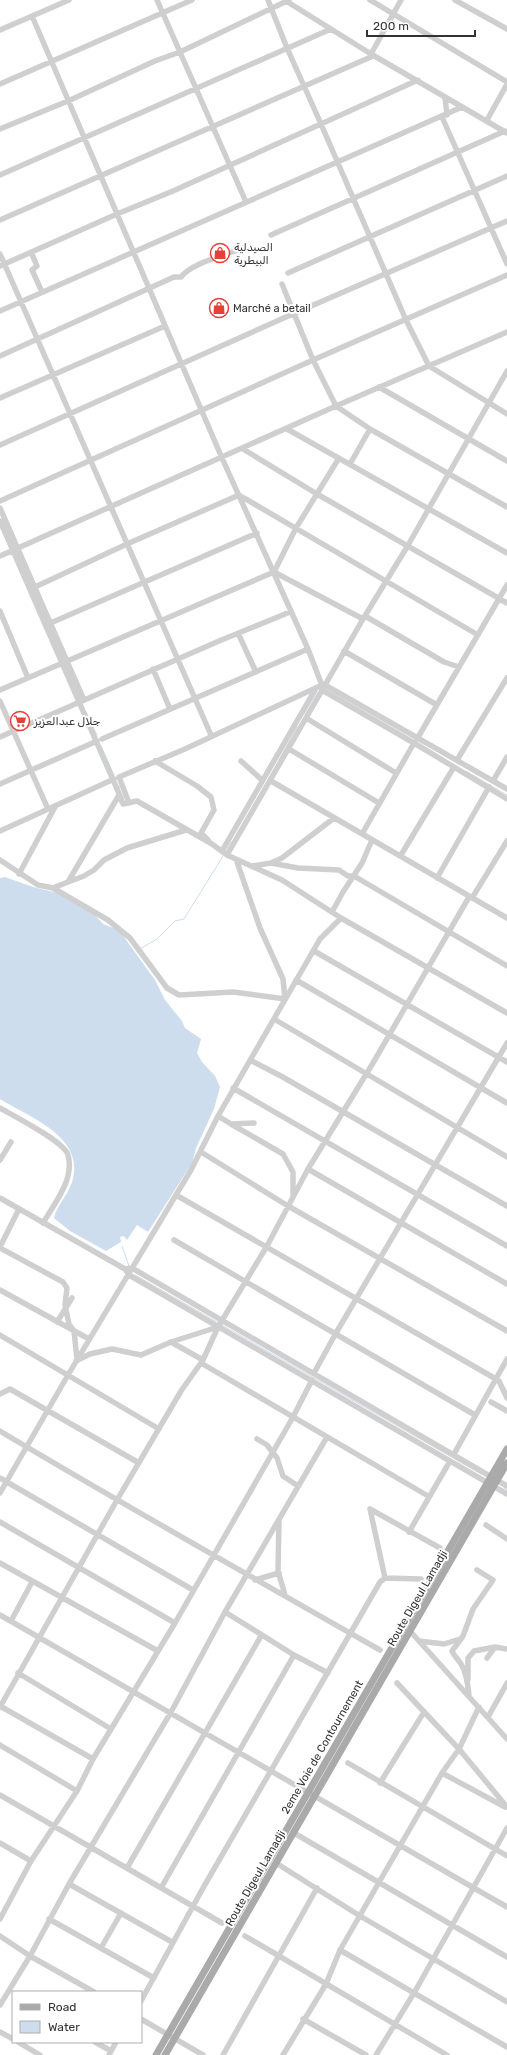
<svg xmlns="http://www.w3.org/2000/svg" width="507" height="2055" viewBox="0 0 507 2055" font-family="Rubik,Cairo,sans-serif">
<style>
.water{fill:#cddded}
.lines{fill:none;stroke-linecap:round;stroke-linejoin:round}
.stream{stroke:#cddded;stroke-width:1}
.minor{stroke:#cfcfcf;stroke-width:5.5}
.major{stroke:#aaa;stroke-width:7}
.labels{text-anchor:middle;stroke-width:4;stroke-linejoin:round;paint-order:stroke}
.poi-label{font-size:11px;fill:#323232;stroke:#fff;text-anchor:start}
.street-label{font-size:11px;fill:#323232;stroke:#fff}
</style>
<rect width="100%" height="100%" fill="#fff"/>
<path class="water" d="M5 877 33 887 58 893 94 914 103 924 119 930 155 980 165 1000 182 1021 185 1028 201 1039 197 1053 202 1062 215 1076 220 1087 214 1109 196 1148 192 1163 148 1232 137 1225 127 1240 124 1236 120 1237 121 1242 106 1251 70 1231 54 1218C57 1205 68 1195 72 1182 86 1137 31 1118 0 1099V878Z"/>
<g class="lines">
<path class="stream" d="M86 712 97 735
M304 714 317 692
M101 746 114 775
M279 760 297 727
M466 771 507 795
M119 786 120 788
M226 850 231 842
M140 949 157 939 175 921 184 919 223 856
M122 1246 129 1266
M135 1275 217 1322
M222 1325 481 1474
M504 1488 507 1490"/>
<path class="minor" d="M157 0 246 202
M268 0 287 48 321 124 406 320 429 366 507 414
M370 0 507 82
M455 0 507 29
M286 1 371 54 507 133
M32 16 222 458 308 649 323 688
M0 30 69 0
M371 54 401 0
M0 84 192 0
M445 97 447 115
M442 117 507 264
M487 120 507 84
M0 129 68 101 155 61 180 52 289 0
M0 175 331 29
M0 220 373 56
M271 235 505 131
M31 252 37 266 32 270 42 292
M0 254 211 735
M0 266 117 214 173 191 418 80
M288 273 507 176
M282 284 313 360 336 406 370 429 507 507
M0 311 462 107
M0 356 174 277H181C193 262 225 256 242 248
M379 387 507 461
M0 398 165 326
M287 429 507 553
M0 445 295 313 507 221
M243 449 317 494 507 603
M350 464 370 429
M0 501 313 360 507 275
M0 508 84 700
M0 521 121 798
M18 548 336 406 507 332
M0 556 14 550
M274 572 363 619
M35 587 127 544 239 495 478 635
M0 611 28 678
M365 616 444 662 459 667
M46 625 257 533
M238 633 256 672
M344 651 437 705
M153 669 170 709
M325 685 507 789
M0 690 274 572 296 528 339 458
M322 690 414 743 507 799
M0 701 48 809
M306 718 396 773
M0 737 219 641 290 612
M102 739 308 649
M417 739 507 585
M289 749 379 803
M457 760 507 678
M155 761 197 786 211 797 214 810 201 833 208 840
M241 761 262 780
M271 781 507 918
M493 781 507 757
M0 784 97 741
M129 803 119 777 185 749 322 685
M0 831 114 779
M362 834 414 743
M222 851 316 688
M227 855 363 619 407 547 507 371
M401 855 454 767
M0 860 38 885 53 888 68 882 119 795 123 804 137 801 212 844 227 855 282 880 341 918 507 1013
M271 863 282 858 334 818
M252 866 271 863 298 868 339 870 348 876H354L507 966
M19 874 55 807
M437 878 489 787
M68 882 84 876 94 870 104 860 127 848 186 830
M53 888 108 920 130 938 167 988 179 995 233 992 285 999 283 979 260 928 236 859
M472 898 507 841
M332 912 343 892 362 863 372 840
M314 951 507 1062
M296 980 507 1103
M274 1019 507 1157
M250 1060 281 1076 507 1206
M233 1088 507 1246
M0 1108C14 1116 65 1142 68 1155 75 1179 54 1204 43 1223
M218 1116 231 1124 254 1123
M231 1124 283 1154 293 1172V1197
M201 1152 288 1206 507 1331
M0 1160 11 1142
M308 1169 507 1284
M176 1195 496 1379 499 1381 507 1398
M0 1198 125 1269
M174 1240 475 1415
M0 1247 19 1209
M0 1248 63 1282 67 1288 65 1305 69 1324 74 1331 77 1359
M0 1290 89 1339
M57 1322 72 1298
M0 1335 159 1429
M171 1342 203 1360
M76 1361 90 1354 112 1349 141 1355 171 1342 218 1327
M201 1363 428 1496
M314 1373 336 1333 507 1043
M0 1394 10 1389 139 1463
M491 1402 507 1411
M0 1431C126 1506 253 1578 380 1650
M257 1439 267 1445 277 1458 283 1476 298 1486
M454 1454 507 1359
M0 1478 193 1590
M507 1486 132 1268 125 1269 129 1275 507 1494
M0 1493 68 1375 191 1170 218 1116 320 939 341 918
M370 1509 440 1548
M370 1509 385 1578
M279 1521 278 1571 285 1595
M0 1522 175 1623
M486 1525 507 1539
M409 1532 450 1461
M0 1563 158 1651
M255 1580 279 1573
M0 1615 507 1907
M11 1621 32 1582
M410 1631 507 1739
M419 1641 444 1644 460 1639
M294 1655 328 1673
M487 1658 495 1647 507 1649
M18 1673 111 1729
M468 1679V1658L474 1651 495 1647
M397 1683 459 1749 507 1807
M469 1696C468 1686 467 1673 461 1664 458 1659 454 1656 452 1651L463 1636 473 1609 493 1580 477 1570
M0 1706 93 1759
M0 1707 117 1500 181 1391 203 1360 218 1327 267 1246 308 1169 373 1063 469 897
M488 1717 507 1683
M0 1745 77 1791
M348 1763 507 1856
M442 1773 505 1807
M380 1783 424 1712
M0 1795 222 1923
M294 1833 507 1957
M0 1843 31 1861
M276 1863 360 1916 507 2002
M127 1868 261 1636
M69 1884 172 1942
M161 1888 294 1655 225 1612
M0 1919 31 1861 77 1791 93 1759 175 1623 293 1417 312 1380
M49 1919 154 1978
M0 1936 30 1956 94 1992
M245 1936 447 2055
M101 1948 121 1913
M340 1950 507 2047
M141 2001 203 1888 380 1582 385 1578 421 1579
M0 2005 30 1956 69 1884 171 1712 225 1612 327 1437
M141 2019 203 2055
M303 2019 366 2055
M0 2032 13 2039
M18 2042 40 2055
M95 2042 111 2051
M109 2055 116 2042
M223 2055 317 1888
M283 2055 326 1984 340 1950 442 1773 459 1749 479 1707
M376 2055 414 1993 507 1828"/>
<path class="major" d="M156 2055 507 1449
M165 2055 507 1463"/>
</g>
<defs>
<symbol id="shop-ring" viewBox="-11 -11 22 22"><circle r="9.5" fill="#fff" stroke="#e34139" stroke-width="1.5"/><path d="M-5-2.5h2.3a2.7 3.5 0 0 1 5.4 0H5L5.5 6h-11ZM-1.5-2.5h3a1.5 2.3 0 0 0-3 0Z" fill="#e34139"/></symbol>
<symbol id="supermarket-ring" viewBox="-11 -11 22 22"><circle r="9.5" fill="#fff" stroke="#e34139" stroke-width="1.5"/><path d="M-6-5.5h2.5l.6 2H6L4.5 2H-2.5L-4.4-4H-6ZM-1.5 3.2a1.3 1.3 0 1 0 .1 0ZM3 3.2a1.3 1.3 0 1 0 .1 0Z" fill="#e34139"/></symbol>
</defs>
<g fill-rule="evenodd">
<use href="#shop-ring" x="209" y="242" width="22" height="22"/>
<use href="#shop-ring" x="208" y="297" width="22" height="22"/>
<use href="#supermarket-ring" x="9" y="710" width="22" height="22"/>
</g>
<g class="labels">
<g class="poi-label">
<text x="234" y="251">الصيدلية<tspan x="234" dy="13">البيطرية</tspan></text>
<text x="233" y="312">Marché a betail</text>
<text x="34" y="725">جلال عبدالعزيز</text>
</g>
<g class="street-label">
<text transform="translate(417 1598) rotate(-60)" y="4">Route Digeul Lamadji</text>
<text transform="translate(322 1747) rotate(-60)" y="4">2eme Voie de Contournement</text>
<text transform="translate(255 1878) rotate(-60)" y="4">Route Digeul Lamadji</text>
</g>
</g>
<rect x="12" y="1991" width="130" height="52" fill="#ffffff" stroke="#adadad"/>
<rect x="20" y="2004" width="20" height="6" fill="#aaaaaa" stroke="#adadad"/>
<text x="48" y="2011" font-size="12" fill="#323232">Road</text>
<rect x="20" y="2021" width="20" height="12" fill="#cddded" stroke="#adadad"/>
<text x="48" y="2031" font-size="12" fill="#323232">Water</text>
<path d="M367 30v6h108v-6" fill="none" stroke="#323232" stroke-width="2"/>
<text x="373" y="30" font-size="12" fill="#323232" stroke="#ffffff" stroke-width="3" paint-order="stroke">200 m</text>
</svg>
